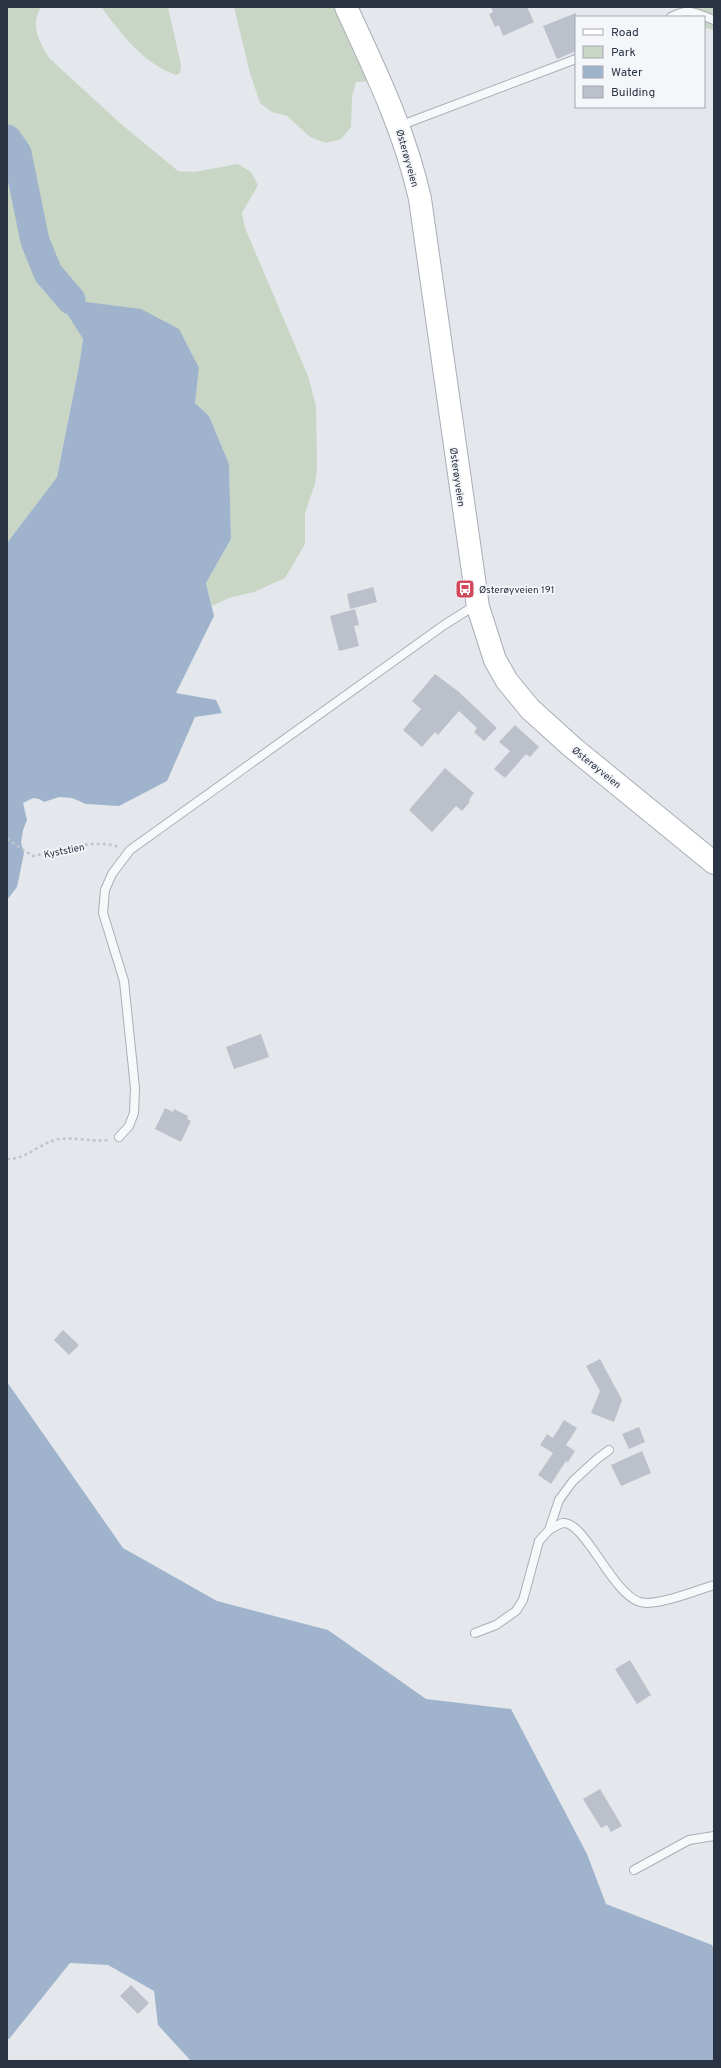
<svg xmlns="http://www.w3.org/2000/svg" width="721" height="2068" viewBox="0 0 721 2068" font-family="Overpass,sans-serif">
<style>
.green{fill:#c9d6c5}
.water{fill:#9fb4cc}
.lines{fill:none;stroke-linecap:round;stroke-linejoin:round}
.river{stroke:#9fb4cc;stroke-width:29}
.building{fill:#bbc0ca}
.service-casing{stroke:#a9aeb7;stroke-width:10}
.secondary-casing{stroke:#a9aeb7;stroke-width:24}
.path{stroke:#c2c5cb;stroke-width:2.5;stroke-dasharray:3 3;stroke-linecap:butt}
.service{stroke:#f7f8fa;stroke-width:8}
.secondary{stroke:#fff;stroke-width:22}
.labels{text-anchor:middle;stroke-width:3.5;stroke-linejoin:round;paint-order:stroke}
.street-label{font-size:10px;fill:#2b3445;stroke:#f4f6f9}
.poi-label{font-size:10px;fill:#2b3445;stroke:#f4f6f9;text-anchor:start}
</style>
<rect width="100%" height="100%" fill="#e4e7ec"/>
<path class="green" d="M7 7H41C30 26 39 42 50 59L120 123 178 171 194 172 238 164 251 172 258 185 242 213 245 228 308 376 316 406 317 468 315 484 305 513V544L285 578 254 592 229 598 212 606 206 583 231 539 229 464 209 416 195 403 199 368 66 312 83 339 79 366 57 477 7 543Z
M101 7H168L181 65 180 73 176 75C142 63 122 34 101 7Z
M234 7H335L372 81 356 82 352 96 351 127 341 139 326 143 310 137 287 116 272 112 260 103 250 73Z
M692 7H714V30L705 28 704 17H698Z"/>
<path class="water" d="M71 300 141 309 179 329 199 368 195 403 209 416 229 464 231 539 206 583 214 616 176 693 216 700 222 713 195 717 167 781 119 806 86 804 72 798 59 797 44 802 39 799 33 798 23 803 27 820 23 830 21 843 24 853 17 887 7 900V543L57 477 79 366 83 339 66 312Z
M7 1382 123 1548 217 1601 328 1630 426 1699 511 1709 587 1854 606 1904 712 1945 714 1950V2061H191L158 2025 154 1991 108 1965 70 1963 9 2039H7Z"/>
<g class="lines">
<path class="river" d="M7 139 17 153 35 241 48 273 71 300"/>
</g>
<path class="building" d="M491 7H527L534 22 503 36 499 25 495 27 489 14 493 12Z
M576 13V51L557 59 543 26Z
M373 587 377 602 350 609 347 594Z
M355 609 359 625 354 626 359 646 339 651 330 616Z
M435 674 459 692 497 728 484 741 474 732 477 728 459 711 438 735 435 732 422 747 403 730 421 709 412 701Z
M515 725 539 747 530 757 526 754 505 778 494 769 510 751 499 742Z
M445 768 474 793 470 798 469 803 462 811 456 806 432 832 409 810Z
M261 1034 269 1057 234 1069 226 1047Z
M165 1108 173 1112 174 1109 188 1116 187 1119 191 1121 181 1142 155 1129Z
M63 1330 79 1345 69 1355 54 1340Z
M600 1359 622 1400 614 1422 591 1413 600 1391 586 1366Z
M564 1420 577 1428 566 1445 575 1451 568 1462 566 1461 551 1484 538 1475 553 1453 540 1445 547 1434 553 1438Z
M639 1427 645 1442 629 1449 622 1434Z
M642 1451 651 1473 621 1486 611 1465Z
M630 1660 651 1695 637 1704 615 1669Z
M600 1789 622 1826 611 1832 607 1825 601 1828 583 1799Z
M131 1985 149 2003 138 2014 120 1996Z"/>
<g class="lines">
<defs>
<path id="service" d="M671 17C690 7 695 13 714 20
M399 126 576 59
M119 1137 129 1126 134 1113 135 1088 124 981 103 913 105 890 112 874 130 850 444 625 471 608 476 607
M549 1530C553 1528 559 1524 563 1523 585 1521 612 1594 640 1602 656 1607 698 1590 714 1585
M475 1633 496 1625 516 1611 523 1600 539 1541 549 1530 559 1500 573 1481 597 1459 609 1450
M634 1870 689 1840 714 1836"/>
<path id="secondary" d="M346 7C375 70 405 131 420 199L478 607 495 660 507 681 530 709 572 747 714 863"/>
</defs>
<use href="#service" class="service-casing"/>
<use href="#secondary" class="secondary-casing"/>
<path class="path" d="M7 839 33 856C60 851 92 838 119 847
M7 1159C26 1160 41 1142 59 1139 75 1137 92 1142 109 1140"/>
<use href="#service" class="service"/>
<use href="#secondary" class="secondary"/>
</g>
<defs>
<symbol id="bus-square" viewBox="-11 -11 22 22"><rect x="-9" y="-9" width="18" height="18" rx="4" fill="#d1495b" stroke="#f4f6f9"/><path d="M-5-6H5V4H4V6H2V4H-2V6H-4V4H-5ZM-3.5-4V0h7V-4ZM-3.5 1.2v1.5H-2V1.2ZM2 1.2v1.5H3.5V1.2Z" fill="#fff"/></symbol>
</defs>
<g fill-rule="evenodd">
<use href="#bus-square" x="454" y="578" width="22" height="22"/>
</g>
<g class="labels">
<g class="street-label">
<text transform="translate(408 158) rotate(74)" y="4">Østerøyveien</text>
<text transform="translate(458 477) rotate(82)" y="4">Østerøyveien</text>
<text transform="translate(597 767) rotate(39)" y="4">Østerøyveien</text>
<text transform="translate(64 850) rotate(-11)" y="4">Kyststien</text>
</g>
<g class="poi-label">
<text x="479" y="593">Østerøyveien 191</text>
</g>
</g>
<rect width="721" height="2068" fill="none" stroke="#2b3445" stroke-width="16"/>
<rect x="575" y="16" width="130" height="92" fill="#f4f6f9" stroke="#a4a8b1"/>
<rect x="583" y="29" width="20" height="6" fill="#ffffff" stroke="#a4a8b1"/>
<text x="611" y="36" font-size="12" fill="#2b3445">Road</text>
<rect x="583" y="46" width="20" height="12" fill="#c9d6c5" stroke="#a4a8b1"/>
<text x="611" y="56" font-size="12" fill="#2b3445">Park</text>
<rect x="583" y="66" width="20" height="12" fill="#9fb4cc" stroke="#a4a8b1"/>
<text x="611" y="76" font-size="12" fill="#2b3445">Water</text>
<rect x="583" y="86" width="20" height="12" fill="#bbc0ca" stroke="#a4a8b1"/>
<text x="611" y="96" font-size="12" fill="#2b3445">Building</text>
</svg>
